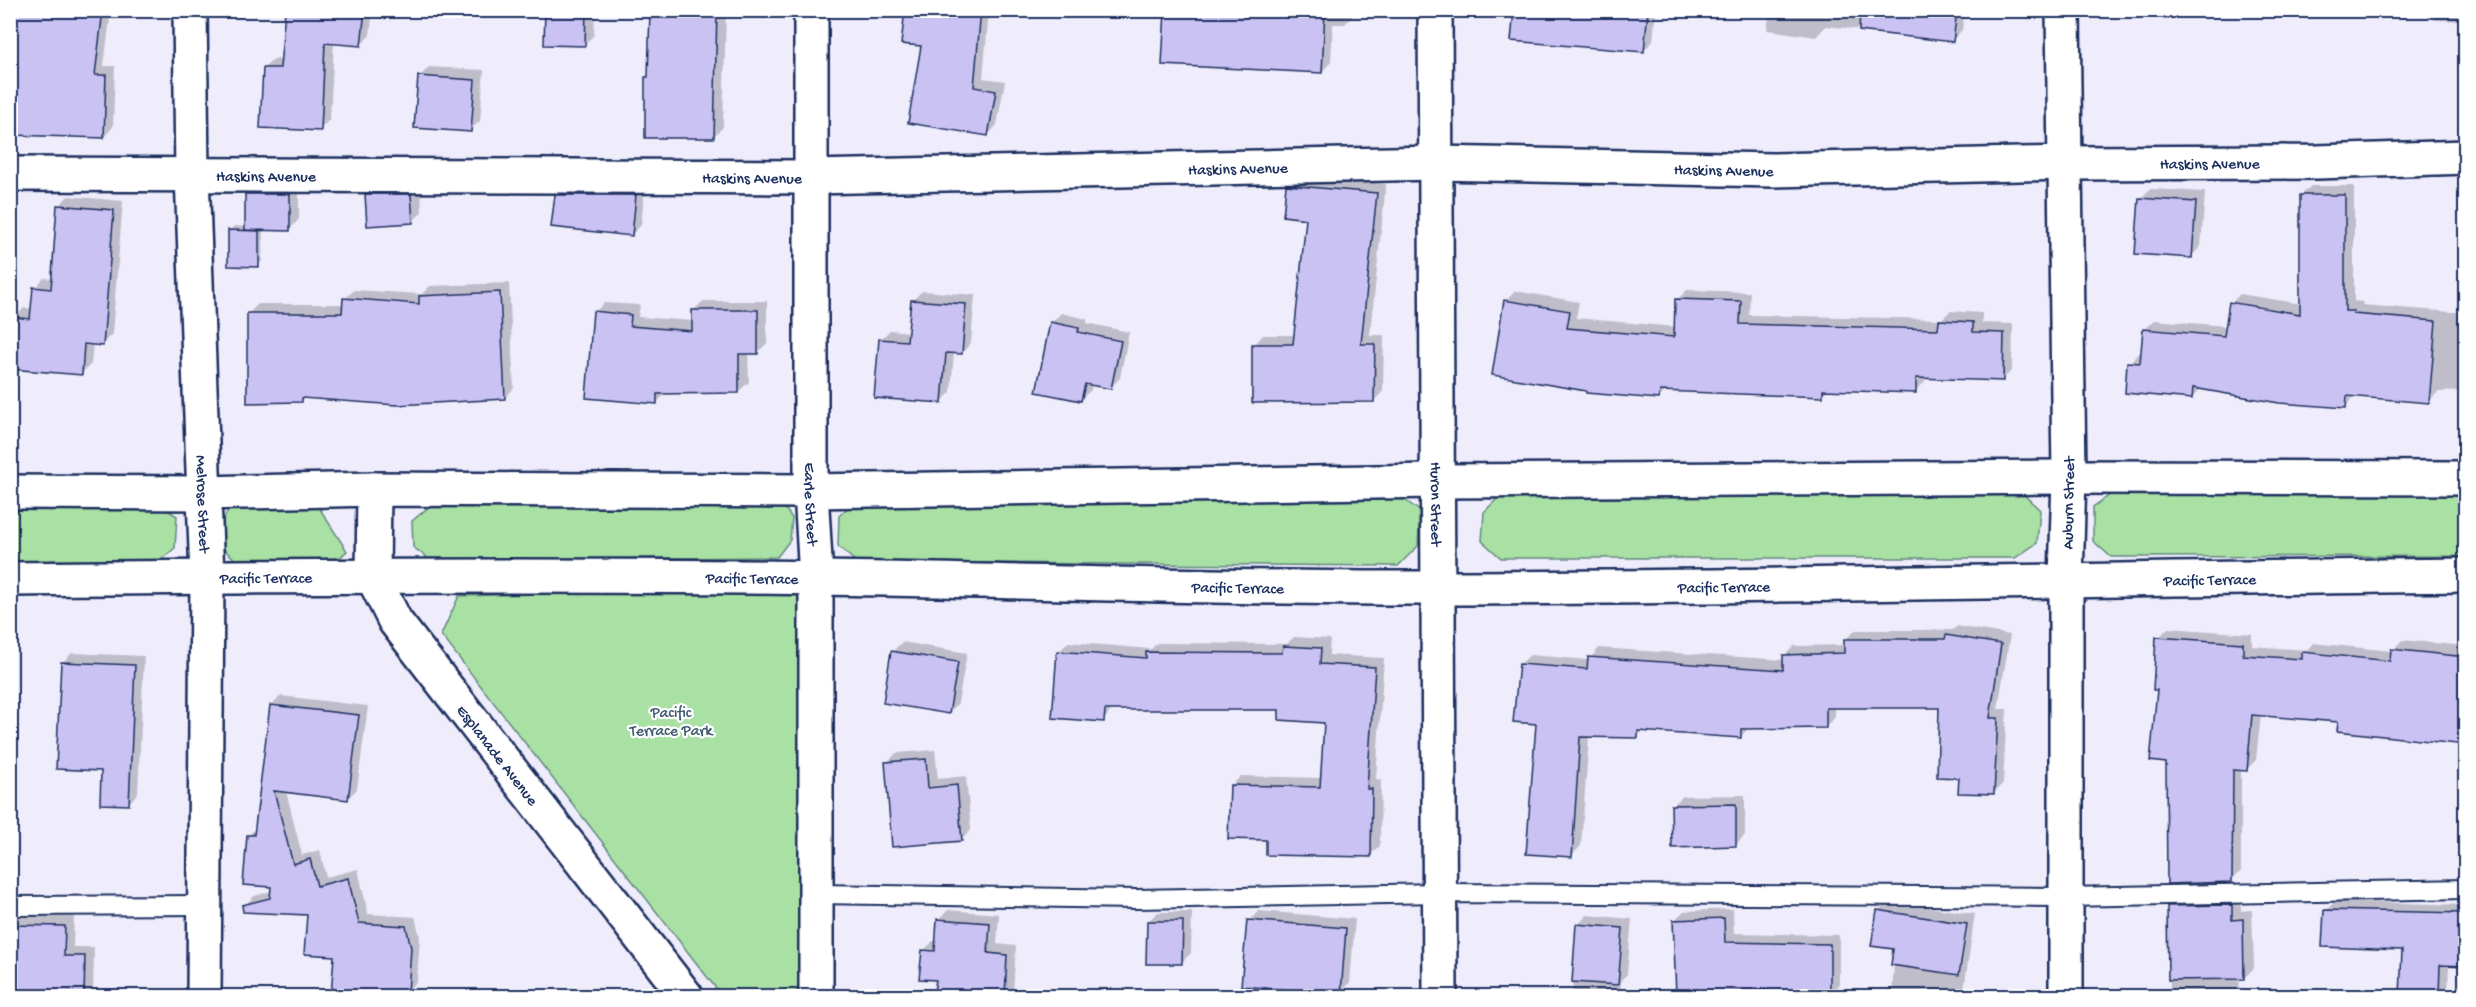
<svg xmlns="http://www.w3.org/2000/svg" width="2476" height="1007" viewBox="0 0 2476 1007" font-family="'Gochi Hand',sans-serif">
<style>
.green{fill:#a9e0a3;stroke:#628880;stroke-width:1.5}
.shadow{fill:#0003}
.building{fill:#cbc2f4;stroke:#1b2f5e;stroke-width:1.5}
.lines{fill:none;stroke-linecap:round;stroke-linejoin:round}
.lane-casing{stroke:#1b2f5e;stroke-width:22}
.street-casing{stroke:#1b2f5e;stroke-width:38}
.lane{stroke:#fff;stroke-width:18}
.street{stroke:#fff;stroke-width:33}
.labels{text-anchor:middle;stroke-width:4.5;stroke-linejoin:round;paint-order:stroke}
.street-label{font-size:16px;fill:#1b2f5e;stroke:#fff}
.park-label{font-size:16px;fill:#3e5b6f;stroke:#fff}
</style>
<rect width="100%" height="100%" fill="#efedfc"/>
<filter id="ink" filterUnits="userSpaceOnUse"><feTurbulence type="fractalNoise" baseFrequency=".0167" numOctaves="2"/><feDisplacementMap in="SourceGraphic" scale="12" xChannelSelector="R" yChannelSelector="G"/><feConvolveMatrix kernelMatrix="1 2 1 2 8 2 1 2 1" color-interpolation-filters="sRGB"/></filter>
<g filter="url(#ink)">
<path class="green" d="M2465 490V556L2111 557 2093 541V507L2114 492Z
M2022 493 2040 510 2037 543 2015 558H1501L1482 541 1484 512 1502 494Z
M1398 495 1420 511 1418 546 1398 566 856 562 838 546 839 516 857 499Z
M10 501H152L177 516 175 548 153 566H11Z
M235 501 318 506 347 551 328 568 242 565 223 549V519Z
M780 502 792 518 790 540 777 557 431 560 413 547 412 521 430 506Z
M802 587 799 996H722L441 635 459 596Z"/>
<path class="shadow" d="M16 10H111L104 66H115L113 127 104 137Z
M287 10H373L370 35 361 45 334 42 330 119 320 129 264 68 274 59H282Z
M547 10H595L594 35 584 45Z
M651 10H726L723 127 713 137 646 77 650 73Z
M906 10H989L983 78 1005 81 997 125 988 135 922 45Z
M1166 10H1355L1354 15 1345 24H1333L1331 62 1322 72Z
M1515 10H1656L1653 41 1643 51Z
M1770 10H1965L1962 30 1953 40 1826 26 1816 37 1767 30Z
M2434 10H2466V21L2434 20Z
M429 67 484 70 480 121 470 130 420 76Z
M1297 176 1386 184 1370 335H1384L1383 391 1374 401 1254 345 1263 335H1296L1308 217 1287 186Z
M257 185H299V219L290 229H263L262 261 258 265 230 231 234 226 246 227 247 194Z
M376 185H421L422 212 412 222 367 195Z
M566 186H645L641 225 631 235 556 195Z
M2311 186H2354V301L2363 302 2362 305 2466 313V391L2438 392 2428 402 2355 395 2345 407 2201 388 2192 398 2129 363 2139 353H2142L2144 329 2154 320 2227 326 2231 303 2240 294 2302 304 2301 195Z
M2150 189 2205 192 2201 246 2192 256 2141 198Z
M68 196 123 201 112 334 102 344 93 343 91 364 81 374 14 318 24 308 33 309 35 288 44 278 53 279 59 206Z
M509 283 514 388 505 398 306 397 302 401 248 314 258 304H344L345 299 354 290 422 294 430 286Z
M1687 290 1750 292 1749 315 1942 319 1950 311 1982 313V323L2013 324 2012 370 2002 380 1925 376V382L1915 391 1829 388 1822 395 1667 390 1658 398 1506 301 1515 291 1579 302 1576 318 1676 327 1677 300Z
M922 291 975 295 971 343 962 353 954 352 951 392 941 402 880 340 890 330 910 332 913 300Z
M703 301H767V343L757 353H748L749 382 739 391 666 393 656 403 595 312 604 303 640 305 638 317 693 321V311Z
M1061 313 1087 319V323L1129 332 1120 378 1110 388 1092 384 1091 390 1081 399 1051 323Z
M1957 626 2010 635 1998 709H2007L2003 783 1994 793 1960 777 1941 706 1835 707V717L1826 727 1749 728 1740 737 1644 730 1637 737 1589 736 1581 846 1571 856 1520 664 1530 655 1589 660 1599 648 1785 660V655L1794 646 1845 645V640L1855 630H1953Z
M2168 628 2252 634V646L2307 650 2313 643 2392 651 2402 640 2466 646V828H2459L2465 743 2340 721 2261 714 2256 760 2246 770 2241 769V871L2231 881 2167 762 2159 689 2158 638Z
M1294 637 1330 639 1329 655 1384 658 1376 779 1381 780 1380 846 1370 855 1268 839 1231 786 1241 776 1322 778 1325 722 1281 709 1113 708 1103 721 1059 652 1068 642 1151 649 1157 643 1287 644Z
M902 642 967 653 958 703 949 713 884 701 893 651Z
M72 653 144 656 138 793 129 803 103 769 62 663Z
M281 696 368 706 357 789 348 798 286 791 302 855 320 850 326 877 358 869 368 914 415 917 420 937 417 981 407 991 385 996H333L336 954 309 914 244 906 254 896 272 891V886L248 836 256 828 271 705Z
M935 750 938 779 966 776 971 830 961 840 887 763 896 753Z
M1745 795V835L1736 845 1673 805 1683 796Z
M2241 896V911L2252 910 2254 968 2244 978H2240L2239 996H2170L2169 907 2178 897Z
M1888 901 1975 914 1963 996H1892L1895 948 1878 911Z
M2335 901 2466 905V965L2449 964 2448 996H2402L2403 949 2326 911Z
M1733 909 1734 933 1839 935V985L1829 995 1768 989 1674 920 1684 911Z
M948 910 999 914 997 944 1016 946 1013 993 1029 996H935L937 979 923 951 933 941H937L938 920Z
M1259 911 1355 919 1350 983 1344 989V996H1279V987L1249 921Z
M1158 912H1192L1191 953 1181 963 1148 921Z
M1587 915 1632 919 1627 974 1621 980 1620 996H1572L1578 925Z
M10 916 74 917 73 947H94L93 996H10Z
M586 992 601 993V996H581Z"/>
<path class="building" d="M14 10H103L95 75H106L104 138 10 135V43Z
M285 10H365L361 46 325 43 321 131 260 128 263 68H280Z
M545 10H586L585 46 544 45Z
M650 10H717L714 138H645V77H648Z
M905 10H981L974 87 996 91 988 136 908 123 921 46 901 44Z
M1165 10 1260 14V10H1325L1322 73 1162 65Z
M1514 10H1648L1644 52 1511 41Z
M1860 10H1957L1953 42 1859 31Z
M418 76 475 80 471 132 414 128Z
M1286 185 1377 193 1361 344H1375L1374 402 1252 403V344H1293L1306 219 1283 216Z
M245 194H290V231L245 230Z
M365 194H411L413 223 367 226Z
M555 195H636L632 236 551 227Z
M2300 195H2345V311H2354L2353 314 2436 321 2429 403 2347 396 2346 408 2279 403 2193 388 2192 399 2125 393 2127 362 2140 363 2143 329 2224 336 2229 302 2300 314Z
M2139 198 2196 202 2192 258 2135 254Z
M57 205 114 210 103 346 84 344 82 375 10 369 13 317 30 319 33 287 51 289Z
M228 230 259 231V267L228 266Z
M500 292 505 399 397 405 302 398V402L247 403V313H342L343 298 419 304V296Z
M1675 299 1741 301 1740 324 1938 329 1939 320 1973 322V332L2004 333 2003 381 1916 378V393L1823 390V397L1660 391 1659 399 1586 393V391L1492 375 1504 300 1570 311 1567 328 1674 337Z
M911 300 966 304 962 354 946 353 942 403 874 398 879 339 907 341Z
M692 310H758V354H739V393L657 394V404L586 398 593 311 631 315 630 326 692 331Z
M1050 322 1079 328 1078 332 1121 341 1111 389 1085 384 1081 401 1036 392Z
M1946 635 2001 644 1990 718H1998L1994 794 1958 793 1959 778 1937 777 1939 708H1826V728L1741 729V738L1638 731V738L1580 737 1572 857 1526 854 1536 724 1513 722 1519 664 1587 669 1588 657 1783 670V655L1844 653V639H1945Z
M2156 637 2243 643V655L2302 659V652L2390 661 2391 649 2466 657V745L2337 731 2338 722 2252 715 2247 771 2233 770 2232 882 2167 884 2166 763 2150 761 2157 690H2153Z
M1283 646 1321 648 1320 664 1375 667 1367 789H1372L1371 857 1266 855V840L1228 839 1230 785 1320 787 1324 723 1279 720V710H1105L1104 722 1052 718 1057 651 1146 658V652L1282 653Z
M891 651 958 662 949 714 883 703Z
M61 662 135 665 129 805 100 804 101 771 56 769Z
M270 705 359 715 348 800 274 791 293 864 310 859 317 886 348 878 359 923 406 926 411 948 408 993 392 996H331L334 956 304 954 307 915 243 912 242 905 270 898 271 887 243 885 247 835H254Z
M926 759 928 788 957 785 962 841 892 847 885 762Z
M1736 804V846L1672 848 1671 805Z
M2232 905V920L2243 919 2244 979 2168 980 2167 906Z
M1877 910 1967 924 1959 975 1891 965 1893 949 1871 946Z
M2324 910 2466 913V966L2440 965 2439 996H2400L2402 950 2322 947Z
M1724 918 1725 942 1830 944V996L1766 995V990L1676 995 1673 920Z
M937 919 990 923 988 953 1007 955 1005 996H933L936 980 919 979 922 950 935 951Z
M1247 920 1346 928 1341 994 1241 986Z
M1147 921H1183L1182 964H1146Z
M1576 924 1623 928 1618 985 1572 982Z
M10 925 65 926 64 956H85L84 996H10Z"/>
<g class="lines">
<defs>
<path id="lane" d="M816 894 1137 899 1438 893 2065 897 2466 889
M10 906 205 905"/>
<g id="street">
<path id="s1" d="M190 10 192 174 207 577 204 996"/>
<path id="s2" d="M811 10V491L816 578V996"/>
<path id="s3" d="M1435 10 1440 996"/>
<path d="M2063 10 2069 477 2066 579V996"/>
<path id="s4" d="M10 174 812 177 1435 163 1773 170 2066 163 2317 162 2466 157"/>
<path id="s5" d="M374 489 373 577 395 621 686 996"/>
<path d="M10 492 204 493 374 489 811 491 1437 481 2069 477 2466 478"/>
<path id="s6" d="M10 579C282 576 554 574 825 578 1030 581 1236 589 1442 588 1783 587 2124 579 2466 575"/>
</g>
</defs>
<use href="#lane" class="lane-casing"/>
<use href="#street" class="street-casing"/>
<use href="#lane" class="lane"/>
<use href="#street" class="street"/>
</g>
</g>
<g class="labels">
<g class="street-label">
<text dy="6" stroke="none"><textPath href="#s4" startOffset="2200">Haskins Avenue</textPath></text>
<text dy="6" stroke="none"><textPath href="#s4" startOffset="1228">Haskins Avenue</textPath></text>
<text dy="6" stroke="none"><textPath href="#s4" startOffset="1714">Haskins Avenue</textPath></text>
<text dy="6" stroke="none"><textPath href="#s4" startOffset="256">Haskins Avenue</textPath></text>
<text dy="6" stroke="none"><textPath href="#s4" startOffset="742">Haskins Avenue</textPath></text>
<text dy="6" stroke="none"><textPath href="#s1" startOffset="494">Melrose Street</textPath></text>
<text transform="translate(2067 503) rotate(-89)" y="6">Auburn Street</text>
<text dy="6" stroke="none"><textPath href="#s2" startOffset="494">Earle Street</textPath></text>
<text dy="6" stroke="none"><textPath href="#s3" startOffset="494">Huron Street</textPath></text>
<text dy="6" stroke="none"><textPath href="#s6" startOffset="256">Pacific Terrace</textPath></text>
<text dy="6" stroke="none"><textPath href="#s6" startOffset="742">Pacific Terrace</textPath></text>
<text dy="6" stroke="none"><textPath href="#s6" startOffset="2200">Pacific Terrace</textPath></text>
<text dy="6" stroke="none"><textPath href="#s6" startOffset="1714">Pacific Terrace</textPath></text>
<text dy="6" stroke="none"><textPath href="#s6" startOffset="1228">Pacific Terrace</textPath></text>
<text dy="6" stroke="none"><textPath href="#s5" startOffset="306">Esplanade Avenue</textPath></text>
</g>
<g class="park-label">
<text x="671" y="717">Pacific<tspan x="671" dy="18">Terrace Park</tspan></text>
</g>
</g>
<rect width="2476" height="1007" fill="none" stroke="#fff" stroke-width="36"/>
<rect x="18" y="18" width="2440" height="971" fill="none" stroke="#1b2f5e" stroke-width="2" filter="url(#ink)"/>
</svg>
